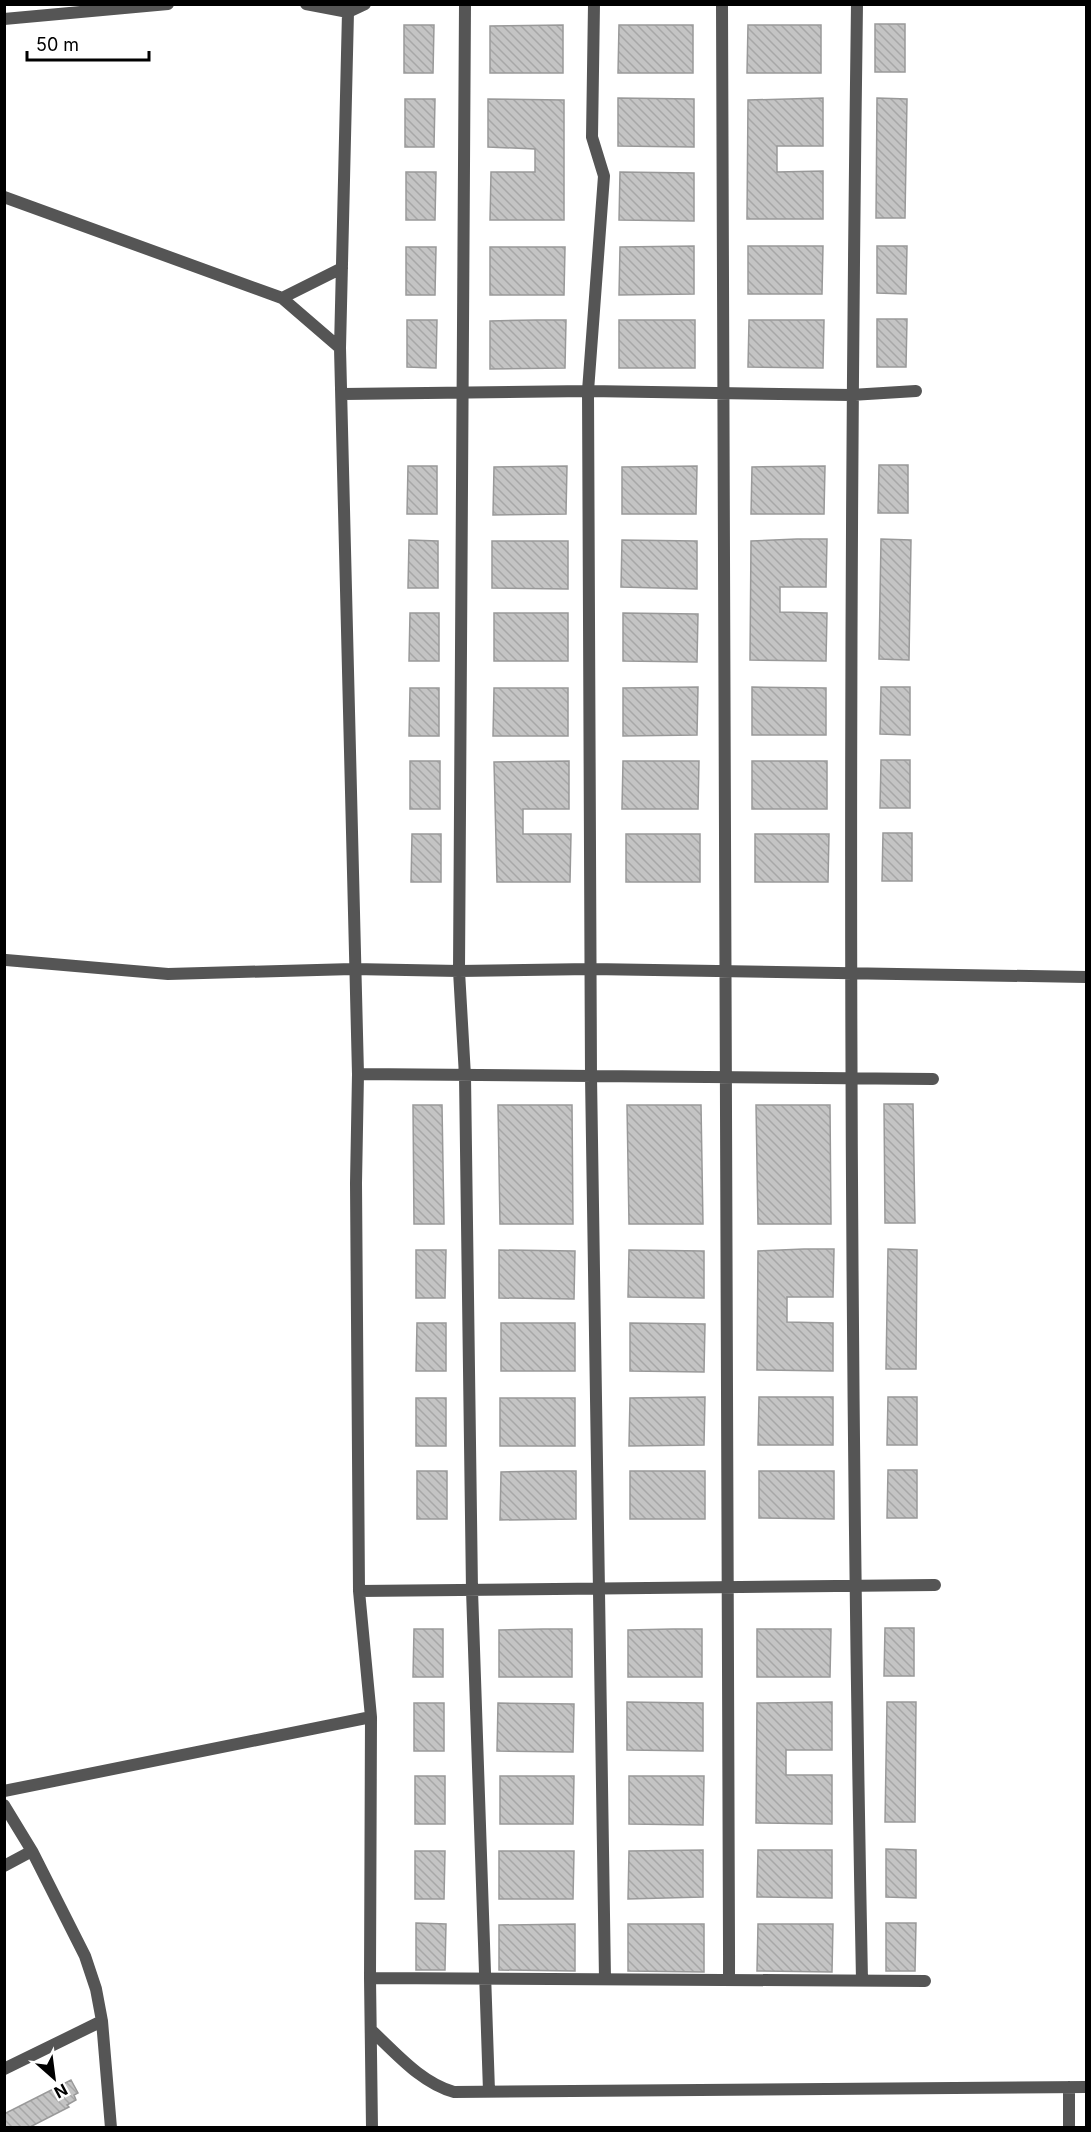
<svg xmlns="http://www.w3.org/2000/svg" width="1091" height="2132" viewBox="0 0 1091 2132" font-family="Inter,sans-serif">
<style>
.building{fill:url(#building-back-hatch);stroke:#999;stroke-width:1.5}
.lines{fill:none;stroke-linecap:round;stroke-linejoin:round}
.street{stroke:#555;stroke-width:12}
</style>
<defs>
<pattern id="building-back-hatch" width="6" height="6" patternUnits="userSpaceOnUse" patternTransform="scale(1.5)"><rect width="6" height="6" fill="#c4c4c4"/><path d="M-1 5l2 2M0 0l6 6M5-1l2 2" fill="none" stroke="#a7a7a7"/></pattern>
</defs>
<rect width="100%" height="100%" fill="#fff"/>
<path class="building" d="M875 24H905V72H875Z
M404 25H434L433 73H404Z
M563 25V73H490V26Z
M619 25H693V73H618Z
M748 25H821V73H747Z
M618 98 694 99V147L618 146Z
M823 98V146H777V172L823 171V219H747L748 100Z
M877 98 907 99 905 218H876Z
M405 99H435L434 147H405Z
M488 99 564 100V220H490L491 172H535V149L488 147Z
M406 172H436L435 220H406Z
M620 172 694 173V221L619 220Z
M694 246V294L619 295 620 247Z
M748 246H823L822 294H748Z
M877 246H907L906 294 877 293Z
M406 247H436L435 295H406Z
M490 247H565L564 295H490Z
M877 319H907L906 367H877Z
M407 320H437L436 368 407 367Z
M536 320H566L565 368 490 369V321Z
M619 320H695V368H619Z
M749 320H824L823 368 748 367Z
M879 465H908V513H878Z
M408 466H437V514H407Z
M567 466 566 514 493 515 494 467Z
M697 466 696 514H622V467Z
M825 466 824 514H751L752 467Z
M797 539H827L826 587H780V612L827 613 826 661 750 660 751 541Z
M881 539 911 540 909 660 879 659Z
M409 540 438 541V588H408Z
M622 540 697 541V589L621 587Z
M492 541H568V589L492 588Z
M410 613H439V661H409Z
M494 613H568V661H494Z
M623 613 698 614 697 662 623 661Z
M698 687 697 735 623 736V688Z
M752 687 826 688V735H752Z
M881 687H910V735L880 734Z
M410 688H439V736H409Z
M494 688H568V736H493Z
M881 760H910V808H880Z
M410 761H440V809H410Z
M569 761V809H523V834H571L570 882H497L494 762Z
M623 761H699L698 809H622Z
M752 761H827V809H752Z
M883 833H912V881H882Z
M412 834H441V882H411Z
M626 834H700V882H626Z
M755 834H829L828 882H755Z
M884 1104H913L915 1223H885Z
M413 1105H442L444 1224H414Z
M498 1105H572L573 1224H500Z
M627 1105H701L703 1224H629Z
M756 1105H830L831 1224H758Z
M804 1249H834L833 1297H787V1322L833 1323V1371L757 1370 758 1251Z
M888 1249 917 1250 916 1369H886Z
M416 1250H446L445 1298H416Z
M499 1250 575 1251 574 1299 499 1298Z
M629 1250 704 1251V1298L628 1297Z
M417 1323H446V1371H416Z
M501 1323H575V1371H501Z
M630 1323 705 1324 704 1372 630 1371Z
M705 1397 704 1445 629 1446 630 1398Z
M759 1397H833V1445H758Z
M888 1397H917V1445H887Z
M416 1398H446V1446H416Z
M500 1398H575V1446H500Z
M888 1470H917V1518H887Z
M417 1471H447V1519H417Z
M547 1471H576V1519L500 1520 501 1472Z
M630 1471H705V1519H630Z
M759 1471H834V1519L759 1518Z
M885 1628H914V1676H884Z
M414 1629H443V1677H413Z
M543 1629H572V1677H499V1630Z
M673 1629H702V1677H628V1630Z
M757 1629H831L830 1677H757Z
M627 1702 703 1703V1751L627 1750Z
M832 1702V1750H786V1775H832V1824L756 1823 757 1703Z
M887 1702H916L915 1822H885Z
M414 1703H444V1751H414Z
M498 1703 574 1704 573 1752 497 1751Z
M415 1776H445V1824H415Z
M500 1776H574L573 1824H500Z
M629 1776H704L703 1825 629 1824Z
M886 1849 916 1850V1898L886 1897Z
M703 1850V1897L628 1899 629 1851Z
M758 1850H832V1898L757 1897Z
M415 1851H445L444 1899H415Z
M499 1851H574L573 1899H499Z
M416 1923 446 1924 445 1970H416Z
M886 1923H916L915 1971H886Z
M575 1924V1971L499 1970V1925Z
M628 1924H704V1972L628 1971Z
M758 1924H833L832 1972 757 1971Z
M71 2080 78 2093 74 2095 76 2100 67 2105 69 2107 30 2127H4V2114Z"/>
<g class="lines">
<path class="street" d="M306 4 348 12 365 4
M465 4 459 971 465 1076 472 1590 489 2091
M594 4 592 137 604 176 588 391 591 1076 605 1979
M722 4C719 663 730 1321 729 1979
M857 4C848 663 849 1322 862 1980
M348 12 340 348 358 1074 356 1183 359 1591 371 1717 370 1978 372 2128
M4 19 168 4
M4 197 282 298 340 348
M282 298 342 268
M343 394 588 391 851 395 916 391
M6 960 168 974 353 969 459 971 591 969 1086 977
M358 1074 933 1079
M359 1591 935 1585
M4 1791 371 1717
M4 1805 32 1851 85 1956 96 1989 102 2021 111 2128
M4 1866 32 1851
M370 1978 925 1981
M371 2030C396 2053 421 2083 454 2092L1086 2087
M4 2069 102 2021
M1069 2087V2128"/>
</g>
<rect width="1091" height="2132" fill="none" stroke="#000000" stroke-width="12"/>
<g transform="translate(54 2078) rotate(152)" stroke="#ffffff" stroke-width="4.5" paint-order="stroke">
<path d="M0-4.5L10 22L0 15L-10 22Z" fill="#000000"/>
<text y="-9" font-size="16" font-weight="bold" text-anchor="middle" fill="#000000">N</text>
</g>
<path d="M27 51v9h122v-9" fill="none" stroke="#000000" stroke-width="3"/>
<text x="36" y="51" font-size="18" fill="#000000" stroke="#ffffff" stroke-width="4.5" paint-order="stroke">50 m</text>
</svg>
